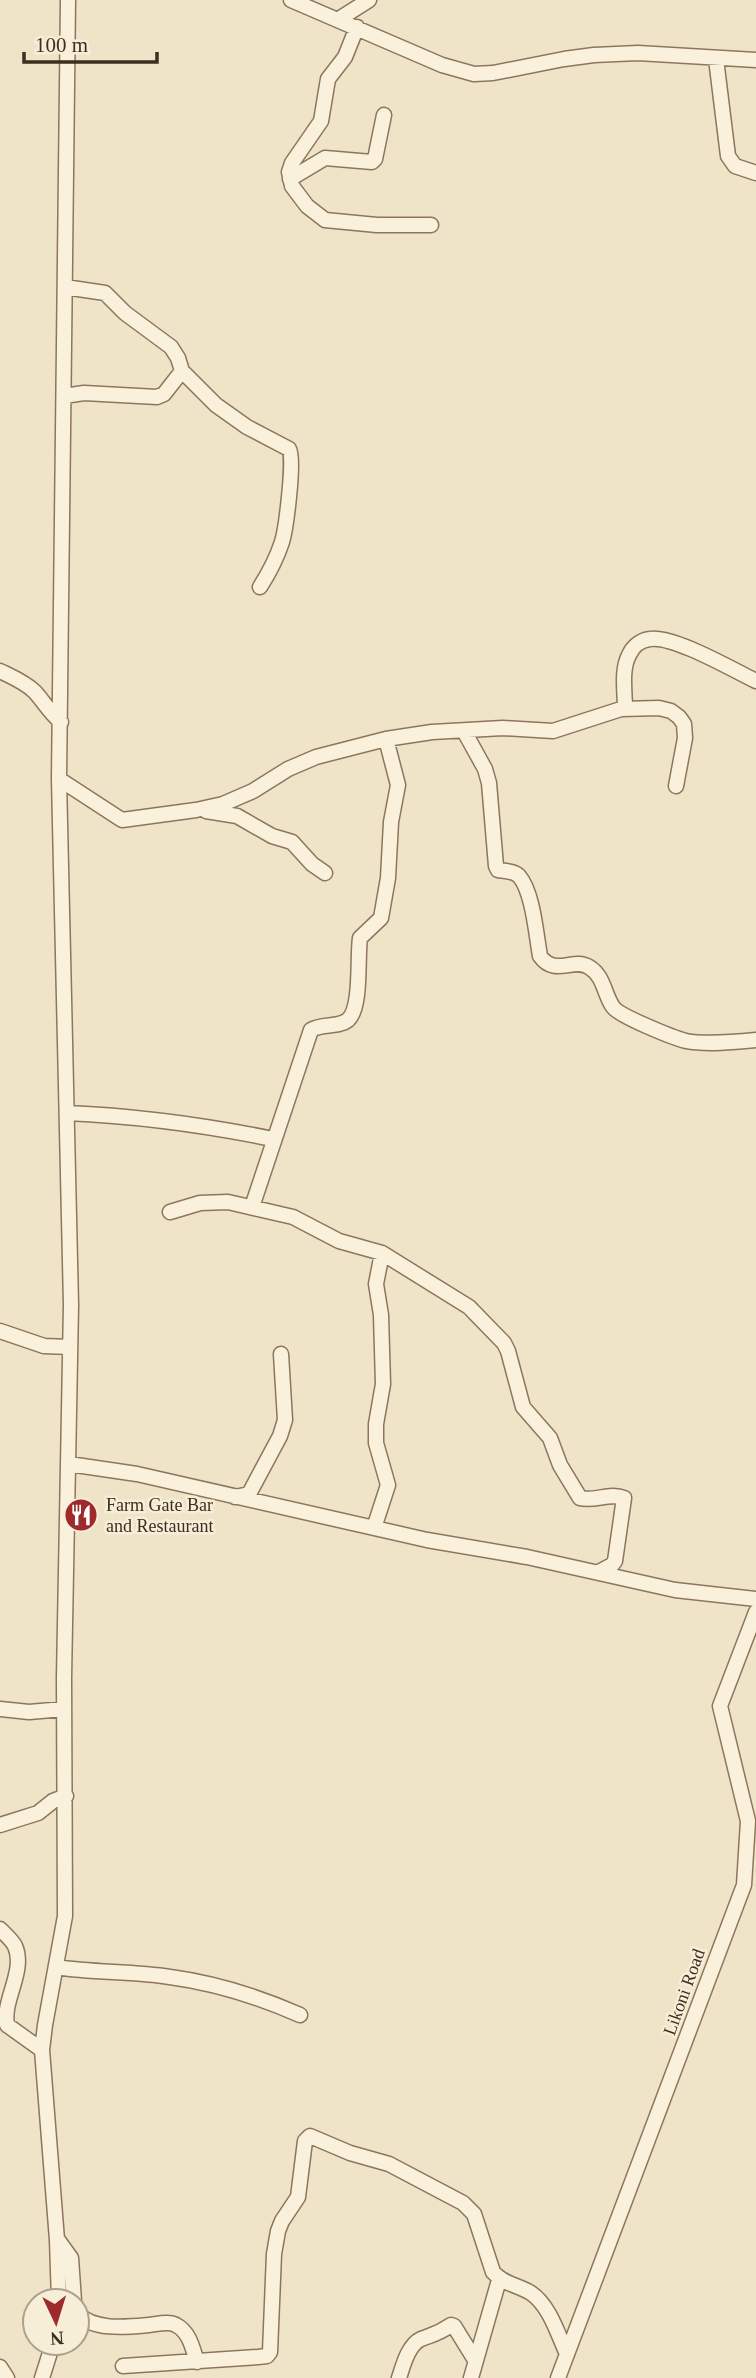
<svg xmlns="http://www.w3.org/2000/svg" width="756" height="2378" viewBox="0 0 756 2378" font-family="'Times New Roman',serif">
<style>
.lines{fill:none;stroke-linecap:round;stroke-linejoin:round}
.minor-casing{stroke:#8d765c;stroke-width:17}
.minor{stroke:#faf1dc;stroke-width:14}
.labels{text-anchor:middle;stroke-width:5;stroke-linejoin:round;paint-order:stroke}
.poi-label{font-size:18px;fill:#3d2e20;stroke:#f7eed8;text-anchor:start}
.street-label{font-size:18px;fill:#3d2e20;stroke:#f7eed8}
</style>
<rect width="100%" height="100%" fill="#f0e4c8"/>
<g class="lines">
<defs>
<path id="minor" d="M291 0 442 65 474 74 493 73 564 59 594 55 638 53 756 60
M339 19 369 0
M357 27 345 57 328 79 321 121 292 163 289 172 292 186 307 206 325 220 377 225H431
M716 59 728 156 735 166 756 173
M290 179 325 158 372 162 375 159 384 115
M65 287 105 293 125 313 171 347 178 358 182 371 216 405 247 427 289 449C295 459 286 529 282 542 277 557 269 573 260 587
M64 396 84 393 157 397 164 394 182 371
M0 671C12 677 25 682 35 692 44 702 50 713 61 722
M625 709C625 692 621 670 629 655 633 646 641 640 650 639 673 635 733 670 756 681
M464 731 485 769 489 783 496 866 498 870C505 871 514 871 519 876 533 892 536 934 540 956 555 977 573 957 589 967 604 976 604 994 613 1007 619 1016 674 1038 686 1041 706 1045 736 1042 756 1040
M59 779 122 820 196 810 223 804 253 791 288 769 316 757 386 739 432 732 503 728 553 731 621 709 659 708 671 711 679 717 684 724 685 738 676 786
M206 811 237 816 272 836 292 842 312 864 325 873
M67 1113C137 1116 204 1125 273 1139
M252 1207 311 1030C322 1023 338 1028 348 1020 362 1007 357 958 360 938L381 918 388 878 391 822 398 785 386 739
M170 1212 200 1203 228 1202 293 1217 339 1241 382 1253 469 1307 504 1343 508 1351 523 1407 550 1438 560 1465 580 1498C594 1502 610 1492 624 1498L615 1561 612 1565 599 1572
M0 1331 44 1346 70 1347
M69 1464 137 1474 427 1540 527 1557 675 1590 756 1599
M235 1497 249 1494 280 1436 285 1420 281 1354
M374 1528 388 1485 376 1443V1424L383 1384 381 1315 376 1284 382 1253
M0 1709 29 1712 64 1709
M0 1825 38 1813 53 1801 66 1796
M0 1929C5 1934 12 1940 15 1946 26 1971 2 2000 7 2025L42 2050
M56 1967C94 1973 132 1971 170 1977 215 1983 259 1997 300 2015
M58 2240 71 2258 74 2301
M59 2301 57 2240 42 2050 45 2025 65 1916 64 1678 71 1305 59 779 68 0
M77 2313C93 2331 127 2327 149 2325 158 2324 169 2321 176 2325 190 2332 193 2350 197 2362
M123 2366 258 2357 267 2356 270 2352 274 2254 278 2231 282 2221 298 2197 305 2141 310 2136 350 2153 389 2164 463 2203 474 2214 493 2272C503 2284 518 2285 531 2293 550 2306 558 2335 567 2354
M0 2367 7 2378
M42 2378 53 2343
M399 2378C403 2366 408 2345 421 2339 434 2334 438 2334 451 2325L454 2326 475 2360
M471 2378 499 2280
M558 2378 744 1885 748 1821 720 1706 756 1612"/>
</defs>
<use href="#minor" class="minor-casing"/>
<use href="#minor" class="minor"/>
</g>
<defs>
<symbol id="restaurant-disc" viewBox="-11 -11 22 22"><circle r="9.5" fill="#9e2a2b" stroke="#f7eed8"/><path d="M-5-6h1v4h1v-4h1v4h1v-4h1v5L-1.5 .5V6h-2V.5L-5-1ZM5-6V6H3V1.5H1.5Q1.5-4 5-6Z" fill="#fff"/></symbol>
</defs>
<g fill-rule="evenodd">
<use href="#restaurant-disc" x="62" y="1496" width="38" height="38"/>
</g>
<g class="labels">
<g class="poi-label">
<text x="106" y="1511">Farm Gate Bar<tspan x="106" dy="21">and Restaurant</tspan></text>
</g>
<g class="street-label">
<text transform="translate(684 1992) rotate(-70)" y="6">Likoni Road</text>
</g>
</g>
<g transform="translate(56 2322) rotate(176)"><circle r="33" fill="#f7eed8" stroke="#ada18e" stroke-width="2"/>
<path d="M0-5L12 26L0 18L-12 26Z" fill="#9e2a2b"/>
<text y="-10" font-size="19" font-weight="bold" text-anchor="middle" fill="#3d2e20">N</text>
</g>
<path d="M24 52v10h133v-10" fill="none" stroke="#3d2e20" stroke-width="3.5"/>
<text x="35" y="52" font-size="21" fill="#3d2e20" stroke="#f7eed8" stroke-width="5" paint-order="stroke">100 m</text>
</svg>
